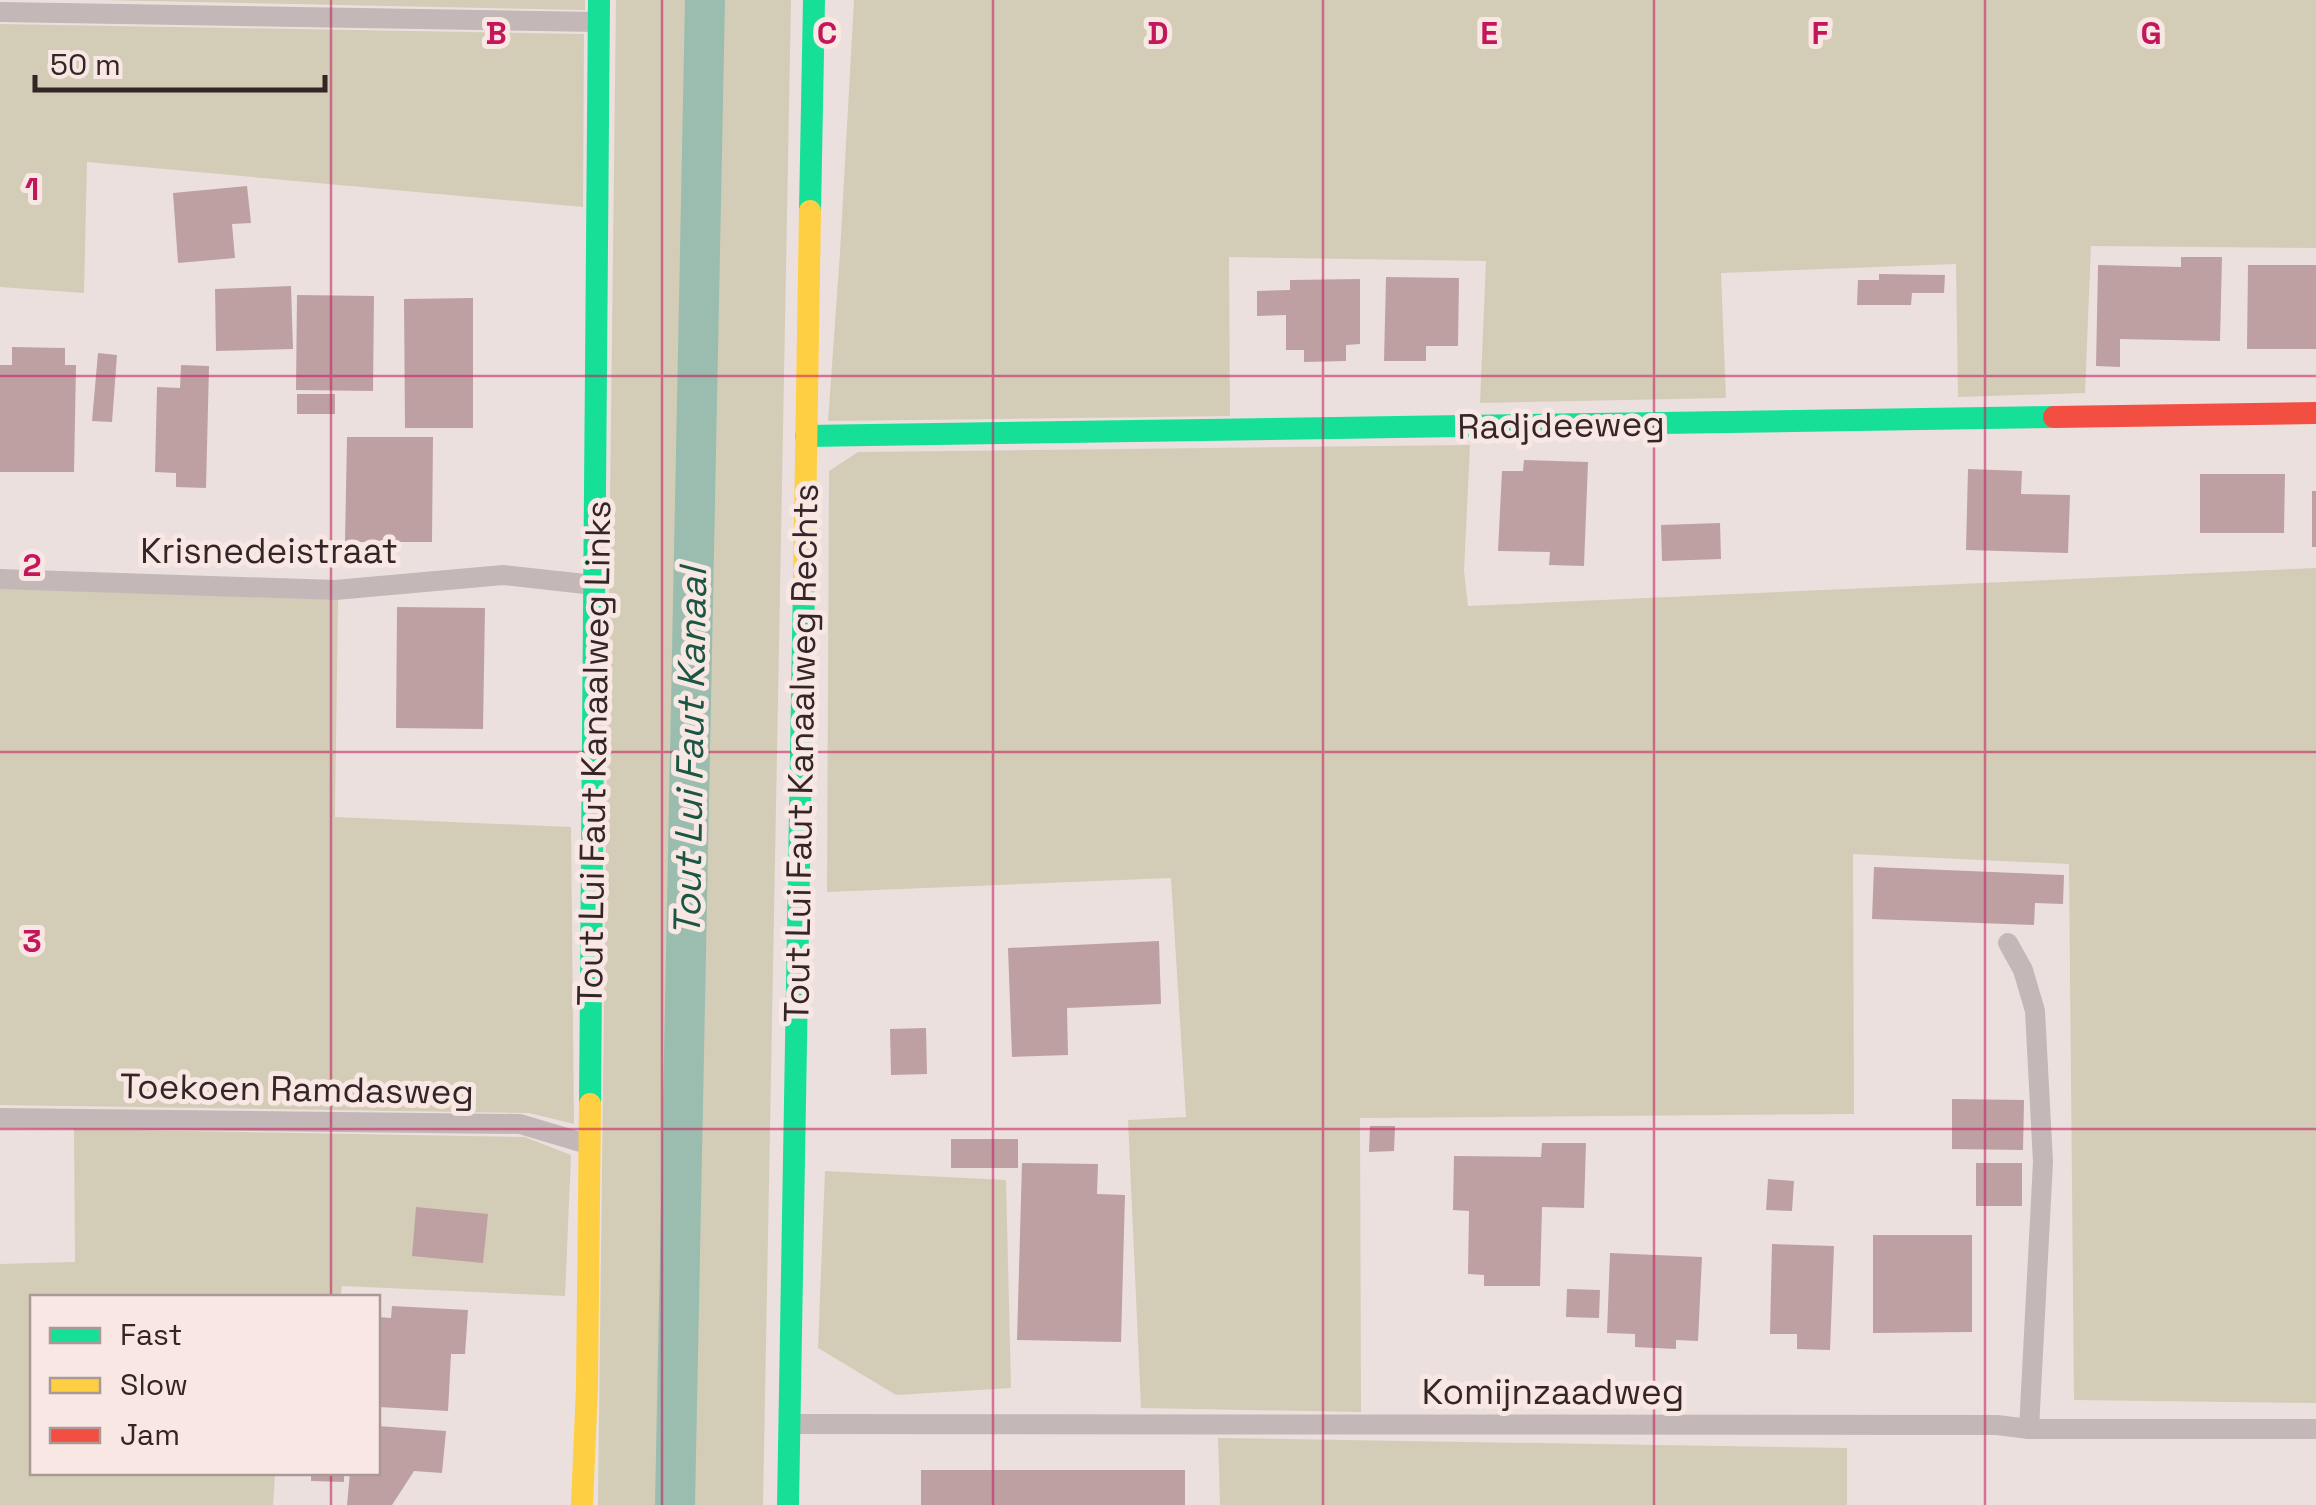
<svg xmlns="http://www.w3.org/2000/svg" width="2316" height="1505" viewBox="0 0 2316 1505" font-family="'Space Grotesk',sans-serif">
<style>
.green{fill:#d3cdb7}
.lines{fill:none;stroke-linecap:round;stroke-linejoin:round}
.canal{stroke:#9abdb0;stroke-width:40}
.building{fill:#bea0a2}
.lane{stroke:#c3b8b7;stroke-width:20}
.fast{stroke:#16e098;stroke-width:22}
.slow{stroke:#ffcf43;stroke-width:22}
.jam{stroke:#f24e42;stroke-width:22}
.grid{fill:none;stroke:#c2185b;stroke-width:2.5;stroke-opacity:0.55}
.labels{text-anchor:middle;stroke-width:10;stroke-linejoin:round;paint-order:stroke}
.street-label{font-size:35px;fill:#342526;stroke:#f9e7e3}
.water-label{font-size:38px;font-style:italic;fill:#1b5544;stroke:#f9e7e3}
.grid-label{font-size:32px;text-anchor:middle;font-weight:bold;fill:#c2185b;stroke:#f9e7e3;stroke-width:10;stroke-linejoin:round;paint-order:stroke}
</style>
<rect width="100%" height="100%" fill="#ebe0dd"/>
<path class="green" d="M99 0H585V10Z
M616 0H791L763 1505H598Z
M854 0H2316V248L2091 246 2085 393 1958 397 1956 264 1721 273 1726 398 1480 403 1486 261 1229 257 1230 416 828 421 840 252Z
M0 24 584 34 583 207 87 162 84 293 0 287Z
M1470 445 1464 571 1468 606 2316 568V1403L2074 1400 2069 864 1853 854 1854 1114 1360 1118 1361 1412 1141 1408 1128 1120 1186 1117 1171 878 827 892 829 471 858 452Z
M0 588 338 600 335 817 571 827 574 1124 529 1113 0 1105Z
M74 1129 525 1137 571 1155 565 1296 342 1286 340 1298H32V1472L275 1473 273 1505H0V1264L75 1262Z
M825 1171 1006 1180 1011 1388 896 1395 818 1348Z
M1218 1438 1847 1448V1505H1220Z"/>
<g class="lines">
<path class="canal" d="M675 1505 705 0"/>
</g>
<path class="building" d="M247 186 251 223 232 224 235 258 178 263 173 193Z
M2181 257H2222L2220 341 2120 339V367L2096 366 2098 265 2181 267Z
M2248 265H2316V349H2247Z
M1879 274 1945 275 1944 293H1912L1911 305H1857L1858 280H1879Z
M1386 277 1459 278 1458 346H1426V361H1384Z
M1360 279V344L1346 345V361L1304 362V350H1286V315L1257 316V291L1290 290V280Z
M291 286 293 349 216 351 215 289Z
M297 295 374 296 373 391 296 390Z
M473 298V428H405L404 299Z
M12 347 65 348V365H76L74 472H0V365H12Z
M98 353 117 355 112 422 92 421Z
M181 365 209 366 206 488 176 487V473L155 472 157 387 180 388Z
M297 394H335V414H297Z
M347 437H433L432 542H345Z
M1524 460 1588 462 1584 566 1549 565 1550 552 1498 551 1502 471H1523Z
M1968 469 2022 471 2021 494 2070 495 2068 553 1966 550Z
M2200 474H2285L2284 533H2200Z
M2312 491H2316V547H2312Z
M1720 523 1721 559 1662 561 1661 525Z
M397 607 485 608 483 729 396 728Z
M1874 867 2064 875 2063 904 2035 903 2034 925 1872 919Z
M1159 941 1161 1004 1067 1008 1068 1055 1012 1057 1008 948Z
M926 1028 927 1074 891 1075 890 1029Z
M1952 1099 2024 1100 2023 1150 1952 1149Z
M1370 1126H1395L1394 1151 1369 1152Z
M951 1139H1018V1168H951Z
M1542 1143H1586L1584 1208 1542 1207 1540 1286H1484V1275L1468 1274 1469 1211 1453 1210 1454 1156 1541 1157Z
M1022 1163 1098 1164 1097 1194 1125 1195 1121 1342 1017 1340Z
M1976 1163H2022V1206H1976Z
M1768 1179 1794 1181 1792 1211 1766 1210Z
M416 1207 488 1214 483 1263 412 1256Z
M1873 1235H1972V1332L1873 1333Z
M1772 1244 1834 1246 1830 1350 1797 1349V1334H1770Z
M1610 1253 1702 1257 1698 1341 1676 1340V1349L1635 1347V1334L1607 1333Z
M1567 1289 1600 1290 1599 1318 1566 1317Z
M392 1306 468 1310 465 1354H451L448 1411 379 1407 381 1376H378V1317L391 1318Z
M378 1426 446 1431 442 1473 414 1471 392 1505H347L350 1472H378Z
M921 1470H1185V1505H921Z
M311 1472H344V1482L311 1481Z"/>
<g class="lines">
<path class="lane" d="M0 12 597 22
M0 579 335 590 503 575 594 585
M2008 943 2023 970 2035 1011 2043 1162 2029 1429
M0 1118 520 1124 587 1144
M793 1424 1997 1425 2029 1429H2316"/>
<path class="fast" d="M810 211 814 0
M806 436 2054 417
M590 1104 599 0
M788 1505 804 582"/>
<path class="slow" d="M804 582 810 211
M582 1505 587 1387 590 1104"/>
<path class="jam" d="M2054 417 2316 413"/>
</g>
<path class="grid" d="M331 0V1298M662 0V1505M993 0V1505M1323 0V1505M1654 0V1505M1985 0V1505M0 376H2316M0 752H2316M0 1129H2316M331 1472V1505"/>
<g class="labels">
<g class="street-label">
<text transform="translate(1561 425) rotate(-1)" y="12">Radjdeeweg</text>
<text x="269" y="563">Krisnedeistraat</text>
<text transform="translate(594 753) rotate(-89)" y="12">Tout Lui Faut Kanaalweg Links</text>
<text transform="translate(801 753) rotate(-89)" y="12">Tout Lui Faut Kanaalweg Rechts</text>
<text transform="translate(297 1089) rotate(1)" y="12">Toekoen Ramdasweg</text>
<text x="1553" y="1404">Komijnzaadweg</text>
</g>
<g class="water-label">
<text transform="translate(690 752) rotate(-89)" y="13">Tout Lui Faut Kanaal</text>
</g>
</g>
<g class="grid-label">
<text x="496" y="44">B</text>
<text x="827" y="44">C</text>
<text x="1158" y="44">D</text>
<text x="1489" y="44">E</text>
<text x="1820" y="44">F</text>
<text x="2151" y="44">G</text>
<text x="32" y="200">1</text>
<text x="32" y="576">2</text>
<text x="32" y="952">3</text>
</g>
<rect x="30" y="1295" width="350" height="180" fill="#f9e7e3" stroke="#aa9997" stroke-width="2.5"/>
<rect x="50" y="1328" width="50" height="15" fill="#16e098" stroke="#aa9997" stroke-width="2.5"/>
<text x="120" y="1345" font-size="30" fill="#342526">Fast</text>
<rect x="50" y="1378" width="50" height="15" fill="#ffcf43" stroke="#aa9997" stroke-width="2.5"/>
<text x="120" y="1395" font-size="30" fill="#342526">Slow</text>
<rect x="50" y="1428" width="50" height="15" fill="#f24e42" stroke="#aa9997" stroke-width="2.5"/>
<text x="120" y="1445" font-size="30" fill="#342526">Jam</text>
<path d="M35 75v15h290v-15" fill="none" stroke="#342526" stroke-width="5"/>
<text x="50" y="75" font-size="30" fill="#342526" stroke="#f9e7e3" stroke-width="8" paint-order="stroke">50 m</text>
</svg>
